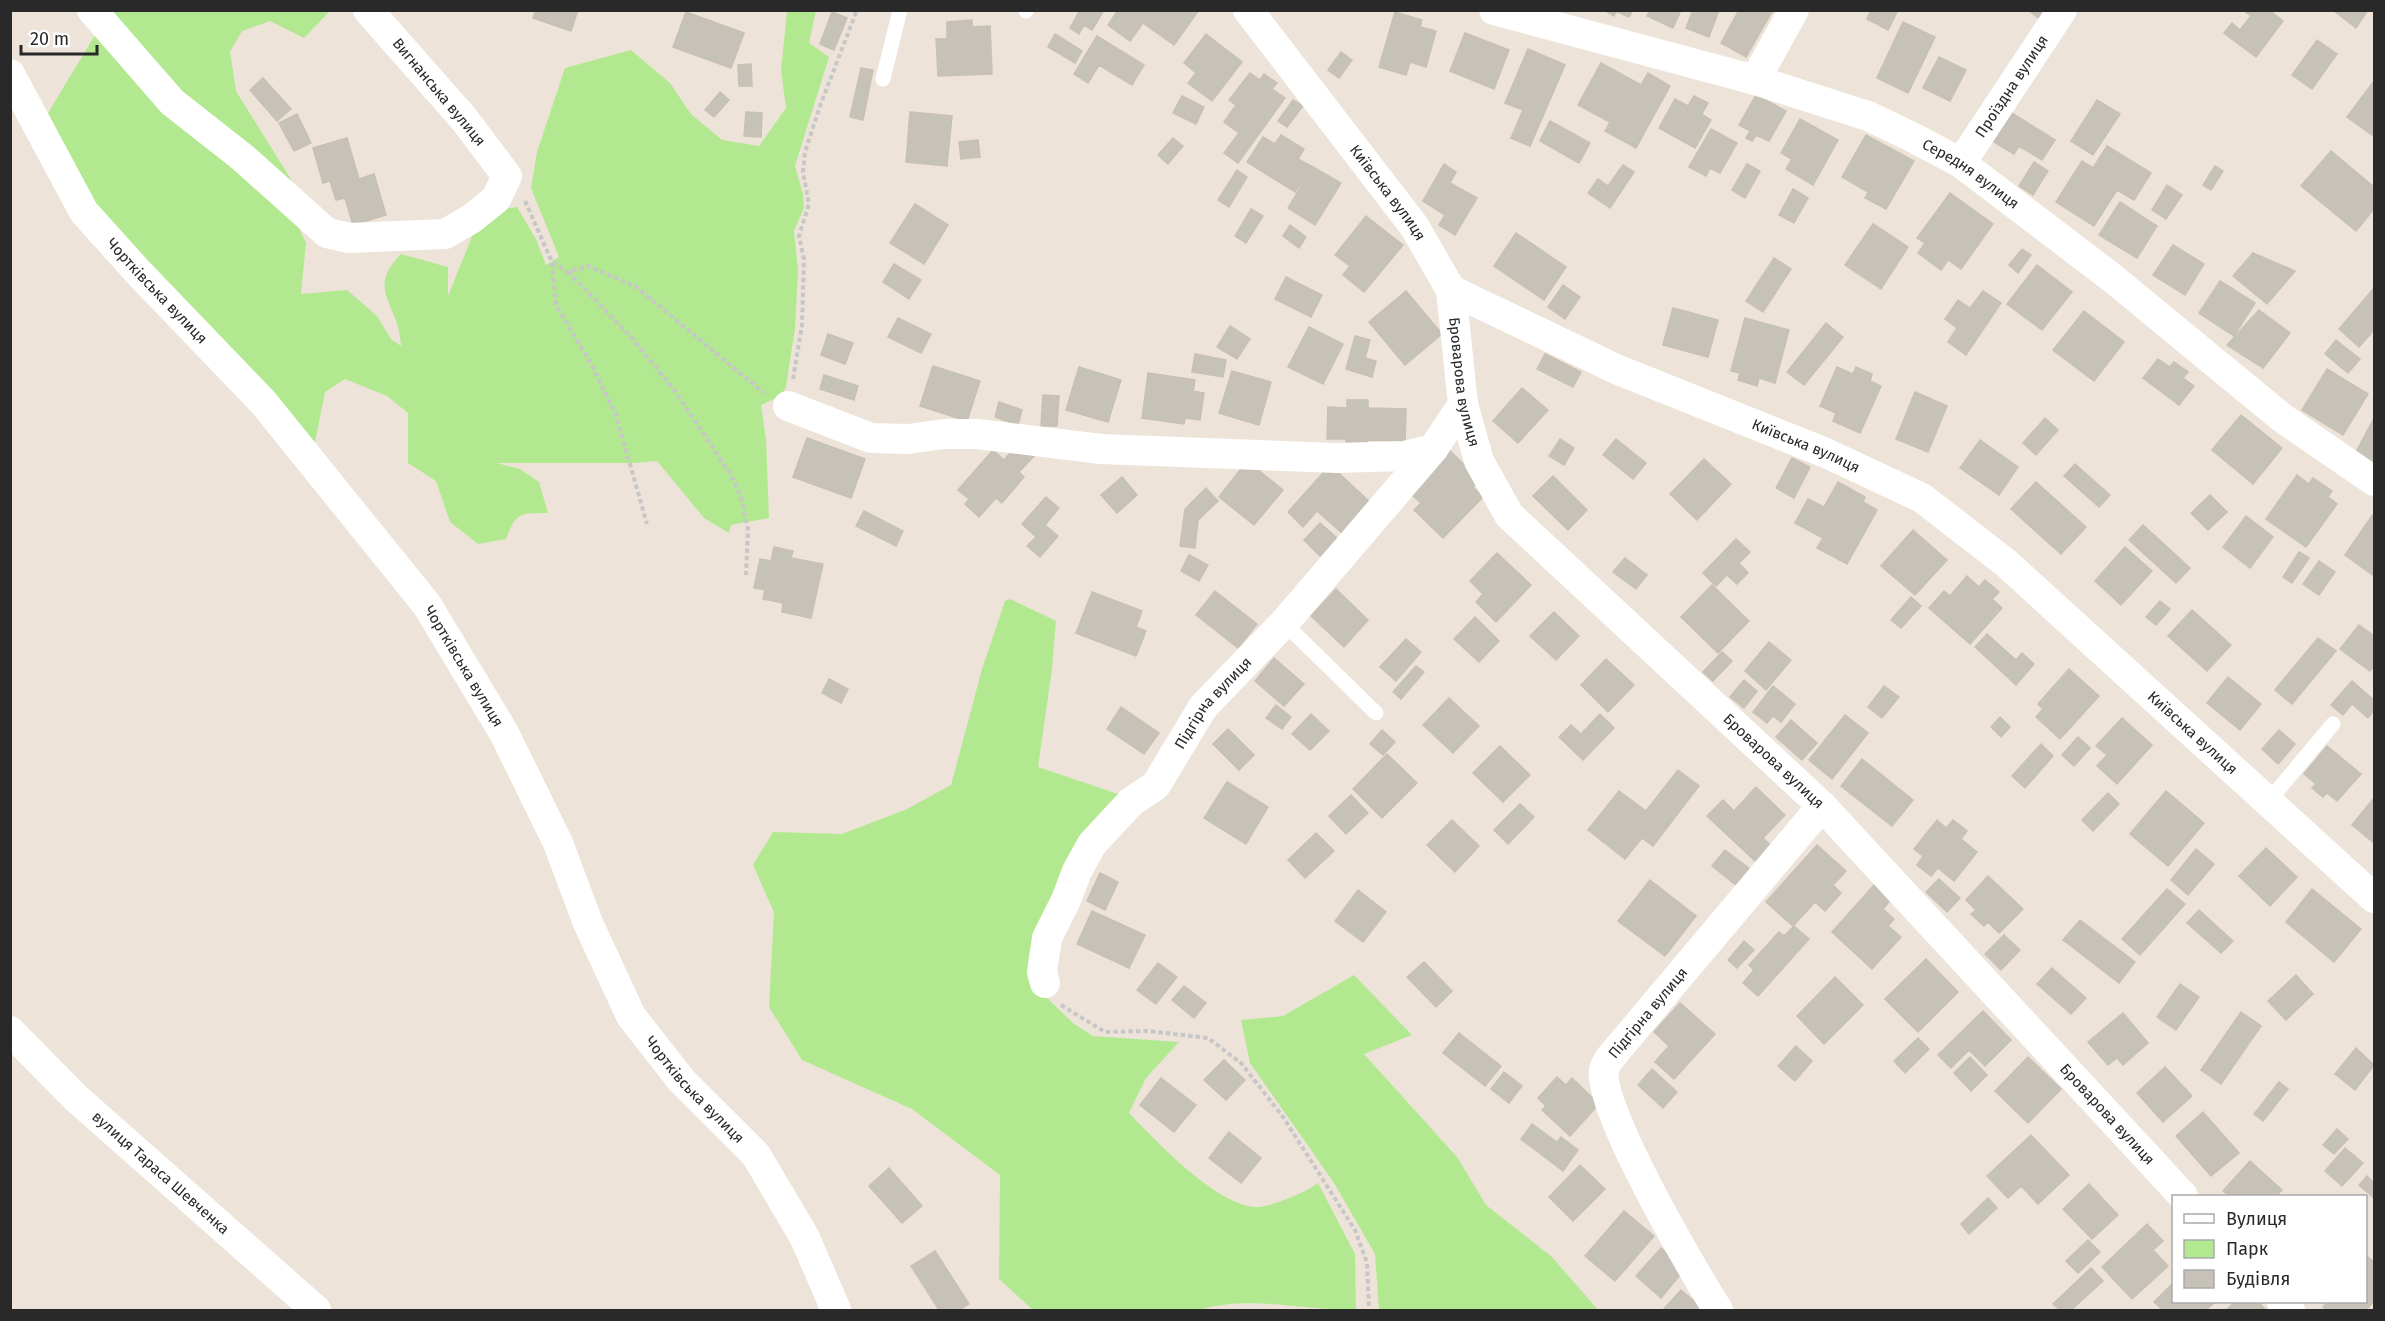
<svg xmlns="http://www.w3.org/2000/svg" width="2385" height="1321" viewBox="0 0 2385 1321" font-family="'Fira Sans',sans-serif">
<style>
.green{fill:#b2e990}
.building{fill:#c7c2b8;stroke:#c8c0b3;stroke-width:1.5}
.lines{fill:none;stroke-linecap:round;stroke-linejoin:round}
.path{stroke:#c7c7c7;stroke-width:4;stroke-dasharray:4.5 3;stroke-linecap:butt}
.lane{stroke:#fff;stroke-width:15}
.street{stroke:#fff;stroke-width:30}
.labels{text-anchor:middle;stroke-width:4.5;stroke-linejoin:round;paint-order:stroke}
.street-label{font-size:15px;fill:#292929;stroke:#fff}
</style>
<rect width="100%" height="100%" fill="#ede3d9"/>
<path class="green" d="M106 11H330L304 38 270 21 242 31 230 52 236 91 292 181 275 175 193 111Z
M787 11H816L809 43 829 57 795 166 803 194 804 208 794 231 798 270 795 328 786 387 781 396 761 405 766 439 769 518 731 525 729 533 704 518 657 461 634 463H497L520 469 539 482 548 513C520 513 516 512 506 539L478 544 450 522 436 481 408 463V413L387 396 345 379 325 392 313 452 87 208 42 123 98 30 289 207 306 243 301 294 347 290 377 316 391 339 401 346C399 302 365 291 401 254L448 267V296L473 234 504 209 517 207 536 239 546 265 559 257 531 188 537 152 565 68 631 50 670 83 691 114 722 140 759 146 786 108 781 70Z
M1010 599 1056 621 1052 669 1038 767 1127 797 1088 841 1046 997 1073 1023 1093 1036 1179 1042 1146 1078 1129 1113C1157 1142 1213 1202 1254 1207 1267 1209 1307 1192 1318 1183L1355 1254 1356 1310C1304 1310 1250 1295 1199 1310H1033L999 1279 1000 1175 912 1109 802 1060 769 1007 774 912 753 865 773 832 842 834 907 809 951 785 982 669 1005 601Z
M1354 975 1412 1035 1364 1054 1457 1157 1486 1205 1552 1257 1598 1310H1379L1375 1254 1334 1183 1250 1063 1241 1020 1283 1016Z"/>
<path class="building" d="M536 10H578L571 31 533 18Z
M1080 10H1104L1092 30 1084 25 1079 34 1070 28Z
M1118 10H1199L1174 45 1143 23 1130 41 1108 25Z
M1604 10H1633L1629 17 1616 11 1614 16Z
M1650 10H1681L1673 28 1647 16Z
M1693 10H1719L1709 37 1686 28Z
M1739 10H1773L1746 57 1721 43Z
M1871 10H1898L1888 30 1867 19Z
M2028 10H2048L2041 20Z
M2243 10H2269L2283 21 2256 57 2224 33 2232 23 2240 30 2251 16Z
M2333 10H2368L2356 28Z
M686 12 744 33 731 68 673 47Z
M832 12 847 18 834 50 820 44Z
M1395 12 1422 20 1420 27 1436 31 1426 67 1410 62 1406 75 1379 67Z
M972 20V27L990 26 992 74 938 76 936 39H947V22Z
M1903 22 1935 37 1908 93 1877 78Z
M1465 33 1509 50 1494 89 1450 71Z
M1055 34 1082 51 1075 63 1048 47Z
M1206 34 1242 62 1212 101 1188 83 1196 73 1184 63Z
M1097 36 1144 65 1132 85 1099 65 1088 83 1074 74Z
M2317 40 2337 54 2312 89 2292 75Z
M1528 49 1565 65 1530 146 1511 138 1523 110 1505 103Z
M1341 52 1352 60 1339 78 1328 70Z
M1939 57 1966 70 1950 101 1923 88Z
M1601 63 1641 85 1648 73 1670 86 1636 148 1605 131 1610 122 1578 105Z
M751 64 752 86H739L738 65Z
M861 68 873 70 863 120 850 117Z
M1250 73 1260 80 1264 74 1277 83 1272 89 1285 98 1238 163 1224 153 1239 133 1224 122 1236 105 1229 100Z
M263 78 291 109 277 121 250 90Z
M2374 81V132L2372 135 2347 117Z
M720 92 729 100 714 117 705 110Z
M1756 95 1786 111 1769 141 1756 135 1752 141 1746 138 1750 131 1739 125Z
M1182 96 1204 107 1196 124 1173 113Z
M1694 96 1708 103 1702 114 1711 120 1695 148 1659 128 1675 99 1688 106Z
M1293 100 1303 106 1287 127 1278 121Z
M2097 100 2120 114 2093 155 2071 141Z
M2007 110 2055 140 2042 160 2019 146 2014 154 1989 139Z
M746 112 762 113 761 137 744 136Z
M910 112 952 116 947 166 906 162Z
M297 114 311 143 294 151 279 123Z
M1800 119 1838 140 1813 185 1786 169 1792 159 1781 153Z
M1550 121 1590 143 1579 163 1540 141Z
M1711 129 1737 143 1720 173 1710 168 1706 176 1689 167Z
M1281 135 1304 149 1298 159 1313 167 1295 192 1247 162 1263 137 1275 144Z
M1866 135 1914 161 1886 209 1865 198 1868 192 1842 177Z
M347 138 359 179 374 174 386 215 353 225 345 198 336 200 330 181 323 183 313 148Z
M1173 138 1183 146 1168 164 1158 155Z
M978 140 980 157 961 159 959 142Z
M2107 146 2151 173 2134 200 2117 190 2094 226 2056 202 2082 161 2093 168Z
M2331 151 2374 187V209L2356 231 2301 186Z
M2034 162 2048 171 2033 195 2019 186Z
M1444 164 1456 172 1450 183 1477 198 1455 235 1439 225 1445 215 1423 201Z
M1747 164 1760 171 1745 198 1732 190Z
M1623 165 1634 172 1610 208 1588 193 1598 179 1608 186Z
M2215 166 2223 171 2211 190 2203 185Z
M1313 167 1341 183 1315 225 1288 208Z
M1237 170 1247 177 1229 207 1218 200Z
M2167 185 2182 195 2166 219 2152 210Z
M1793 189 1808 198 1794 223 1779 215Z
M1950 193 1993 224 1961 269 1948 260 1941 270 1918 253 1925 243 1917 238Z
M2120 202 2157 226 2137 258 2099 235Z
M915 204 948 225 924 264 890 243Z
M1251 209 1263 216 1246 243 1235 236Z
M1366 216 1403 245 1364 292 1343 275 1350 266 1335 255Z
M1873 224 1908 247 1881 289 1845 265Z
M1290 225 1306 237 1299 248 1283 236Z
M1516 233 1566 267 1544 300 1494 266Z
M2173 245 2204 264 2185 295 2153 275Z
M2022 249 2031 255 2018 273 2009 265Z
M2253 253 2295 271 2267 304 2233 276Z
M1774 258 1791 269 1763 312 1746 301Z
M894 264 921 280 909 299 883 282Z
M2037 265 2072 292 2042 330 2007 304Z
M1286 277 1322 295 1311 317 1275 299Z
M2220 281 2255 303 2234 336 2199 313Z
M1563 285 1580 297 1565 319 1548 307Z
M2374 288V330L2359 347 2339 329Z
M1406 291 1442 334 1405 365 1369 322Z
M1983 291 2001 303 1966 355 1948 342 1957 328 1945 319 1958 300 1970 308Z
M1673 308 1718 320 1708 357 1663 345Z
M2259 310 2290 333 2263 368 2227 345Z
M2084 311 2124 342 2094 381 2053 350Z
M898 318 931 334 921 353 888 337Z
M1745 318 1789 330 1775 383 1759 378 1757 386 1738 380 1740 373 1731 371Z
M1826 323 1843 337 1804 385 1787 372Z
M1230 326 1250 339 1237 359 1217 347Z
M1309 327 1343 344 1323 384 1288 367Z
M828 334 853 343 845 364 821 355Z
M1355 336 1370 340 1365 358 1376 361 1372 377 1346 369Z
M2336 340 2360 359 2348 373 2325 354Z
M1195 354 1226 360 1223 377 1192 372Z
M1545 354 1581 372 1573 387 1537 369Z
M2158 359 2170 367 2174 362 2188 372 2183 378 2194 386 2179 405 2143 378Z
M933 366 980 381 967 421 920 406Z
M1079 367 1121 380 1108 422 1066 410Z
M1837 367 1853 374 1856 367 1872 374 1870 381 1881 386 1860 433 1833 421 1836 413 1820 406Z
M2327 369 2368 394 2343 435 2302 410Z
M1232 371 1271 382 1259 425 1219 413Z
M1148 373 1195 380 1193 391 1204 393 1200 420 1185 418 1184 424 1142 418Z
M824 375 858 386 854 400 820 389Z
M1522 388 1548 410 1518 443 1493 421Z
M1915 392 1947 406 1928 452 1896 439Z
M1043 395 1059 396 1057 426H1041Z
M1347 400H1368V408L1406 409 1405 441 1367 440V451L1346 450V439H1327L1328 407 1347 408Z
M999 402 1022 410 1018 425 995 417Z
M2241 415 2282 448 2253 484 2212 450Z
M2045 418 2058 430 2036 455 2023 443Z
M2374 418V462L2356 452Z
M807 438 865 459 851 498 793 477Z
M1560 439 1574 448 1564 465 1549 456Z
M1616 439 1646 463 1633 479 1603 455Z
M1980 440 2018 467 1999 495 1960 468Z
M1020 442 1035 455 1019 472 1024 477 1002 503 996 498 979 517 965 504 969 499 958 490 993 450 1004 460Z
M1448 449 1480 480 1473 487 1483 497 1443 538 1414 510 1421 503 1407 491Z
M1792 458 1810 467 1794 498 1776 488Z
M1704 459 1731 484 1697 520 1670 494Z
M1247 461 1283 490 1254 525 1219 497Z
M2075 464 2110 495 2099 507 2064 476Z
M1330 465 1370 502 1342 533 1317 511 1303 527 1288 512Z
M2297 475 2309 484 2313 478 2332 491 2328 497 2337 504 2306 547 2266 519Z
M1553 476 1587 510 1568 530 1533 496Z
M1122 477 1137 495 1117 513 1101 495Z
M1838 482 1865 497 1863 502 1877 510 1847 564 1817 548 1823 538 1795 523 1808 499 1824 507Z
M2036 482 2086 527 2061 554 2011 509Z
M1206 488 1218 501 1198 520 1195 548 1180 546 1185 509Z
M2210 495 2227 512 2208 530 2191 513Z
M1046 497 1059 508 1045 525 1058 536 1040 557 1027 546 1036 537 1022 524Z
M864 511 903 531 896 546 856 526Z
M2374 513V576L2345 555Z
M2246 516 2273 537 2250 568 2223 547Z
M1320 523 1337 538 1320 556 1304 540Z
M2143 525 2190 568 2176 583 2129 540Z
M1913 530 1947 560 1915 595 1881 566Z
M1736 539 1750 552 1739 563 1748 573 1737 584 1727 575 1716 586 1703 573Z
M774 547 793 551 791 558 823 564 811 618 782 612 783 603 763 599 765 590 754 588 760 559 771 561Z
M2125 547 2152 571 2121 605 2095 581Z
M2299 552 2309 558 2292 583 2283 577Z
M1497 553 1531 585 1496 622 1476 602 1483 594 1470 581Z
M1189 555 1208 565 1199 581 1181 571Z
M1625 558 1647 575 1636 589 1613 572Z
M2319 561 2335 572 2319 595 2303 584Z
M1967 576 1979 587 1985 580 1999 592 1992 599 2002 608 1970 644 1929 608 1944 591 1950 596Z
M1712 585 1749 621 1718 653 1681 617Z
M1336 589 1368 620 1344 647 1311 616Z
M1215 591 1257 624 1238 648 1196 615Z
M1092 592 1142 611 1136 627 1146 631 1136 656 1076 633Z
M1911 597 1921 606 1901 628 1891 620Z
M2160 601 2170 609 2156 625 2146 617Z
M2192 610 2231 645 2207 671 2168 636Z
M1554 612 1579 636 1556 660 1530 636Z
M1475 617 1499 641 1479 662 1454 639Z
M2359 625 2374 636V666L2370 671 2340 649Z
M1987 634 2016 660 2022 653 2034 664 2016 685 1975 647Z
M2318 638 2336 651 2292 704 2275 690Z
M1406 639 1421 652 1396 681 1380 667Z
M1769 642 1791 660 1766 690 1745 671Z
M1722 652 1732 661 1713 681 1703 672Z
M1274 658 1304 684 1284 706 1255 681Z
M1606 659 1634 685 1608 712 1581 685Z
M1416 666 1424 672 1401 699 1393 692Z
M2069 669 2099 696 2060 739 2036 717 2043 709 2038 704Z
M2228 677 2261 704 2240 730 2207 703Z
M829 679 848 689 841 703 822 693Z
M1744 680 1757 691 1744 708 1730 697Z
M2352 681 2374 700V710L2368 718 2352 704 2343 715 2331 705Z
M1773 686 1795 704 1781 722 1773 716 1767 723 1753 712Z
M1884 686 1899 697 1882 718 1868 707Z
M1449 698 1479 726 1453 753 1423 725Z
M1276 705 1291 717 1282 729 1266 718Z
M1121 707 1159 733 1144 754 1107 729Z
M1311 714 1329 731 1310 750 1292 734Z
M1600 714 1614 728 1583 760 1559 737 1571 725 1581 734Z
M1845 715 1868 733 1832 779 1809 760Z
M2000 717 2010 727 2001 737 1991 727Z
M2122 718 2152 745 2117 784 2097 766 2107 755 2096 746Z
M1791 720 1817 743 1802 760 1776 737Z
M1228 729 1254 755 1239 770 1213 744Z
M1382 730 1395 742 1383 755 1370 744Z
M2279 730 2295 744 2278 764 2262 749Z
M2078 737 2090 748 2074 766 2062 755Z
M2041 744 2053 756 2025 788 2012 776Z
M1500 746 1530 775 1503 802 1473 773Z
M2327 746 2361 774 2337 801 2327 793 2323 797 2312 788 2316 784 2304 774Z
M1387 754 1417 783 1382 818 1353 789Z
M1862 759 1913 800 1892 826 1841 786Z
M1678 770 1699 786 1653 846 1642 838 1625 859 1588 830 1619 791 1646 811Z
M1227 782 1268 807 1246 844 1204 818Z
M1756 787 1785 815 1763 838 1770 845 1755 861 1707 816 1723 800 1734 811Z
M2166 791 2204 823 2168 866 2130 834Z
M2108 793 2119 804 2093 831 2082 820Z
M1351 795 1368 813 1346 834 1329 816Z
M2373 799 2374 800V843L2352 825Z
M1520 804 1534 817 1508 844 1494 830Z
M1452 820 1479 846 1455 872 1427 845Z
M1937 820 1946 828 1953 820 1967 831 1961 839 1977 852 1954 881 1938 868 1931 876 1917 865 1923 856 1914 849Z
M1316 833 1334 851 1305 878 1288 860Z
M1817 845 1846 871 1833 885 1841 893 1825 911 1815 902 1793 926 1766 902Z
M2266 848 2297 877 2270 906 2239 876Z
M2196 849 2214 864 2188 895 2171 880Z
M1725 850 1755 873 1742 890 1712 866Z
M1100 873 1118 882 1105 910 1087 901Z
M1988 876 2023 909 1999 933 1988 922 1984 926 1971 914 1976 910 1966 900Z
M1939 879 1960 898 1947 912 1926 892Z
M1650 880 1696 916 1665 956 1618 921Z
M1875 884 1891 899 1883 909 1894 919 1888 926 1901 937 1872 969 1832 932Z
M2167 889 2185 904 2140 955 2122 939Z
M2312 889 2361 929 2334 962 2286 922Z
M1358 890 1386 912 1363 942 1335 921Z
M2199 910 2233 941 2221 953 2187 923Z
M1092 911 1145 935 1129 968 1077 944Z
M2080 920 2135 962 2119 983 2063 940Z
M1794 926 1809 939 1758 996 1743 983 1754 970 1749 965 1779 932 1784 936Z
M2004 935 2020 950 2001 970 1985 954Z
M1744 941 1754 950 1737 968 1728 960Z
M1926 959 1958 992 1918 1032 1885 999Z
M1424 962 1452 991 1436 1007 1407 977Z
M1158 963 1177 977 1156 1004 1137 990Z
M2052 968 2086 998 2071 1014 2037 984Z
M2296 975 2313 994 2286 1020 2268 1001Z
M1835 977 1863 1005 1824 1044 1797 1016Z
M2180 984 2199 997 2176 1030 2157 1017Z
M1184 986 1206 1003 1194 1018 1172 1000Z
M1680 1003 1715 1034 1674 1079 1655 1062 1669 1046 1654 1032Z
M1983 1011 2011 1040 1985 1066 1969 1050 1951 1068 1938 1055Z
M2241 1012 2261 1026 2221 1084 2201 1070Z
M2123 1013 2148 1043 2123 1065 2117 1058 2108 1065 2088 1042Z
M1459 1033 1501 1066 1485 1086 1443 1053Z
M1918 1038 1929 1049 1905 1073 1894 1061Z
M1796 1046 1812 1061 1795 1081 1778 1066Z
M2356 1048 2374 1065 2355 1090 2335 1074Z
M1970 1057 1987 1075 1971 1091 1954 1073Z
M2028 1057 2061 1089 2028 1123 1995 1091Z
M1224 1060 1245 1080 1226 1100 1204 1080Z
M2165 1067 2192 1096 2163 1122 2137 1093Z
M1652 1069 1677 1092 1663 1108 1638 1085Z
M1504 1072 1522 1086 1509 1103 1491 1089Z
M1557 1077 1566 1085 1572 1078 1599 1104 1570 1136 1542 1110 1546 1106 1538 1098Z
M1161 1078 1196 1105 1174 1132 1140 1105Z
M2279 1082 2288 1089 2263 1121 2254 1114Z
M2203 1112 2239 1153 2211 1176 2176 1136Z
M1532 1124 1557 1142 1561 1137 1578 1150 1563 1171 1521 1139Z
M2337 1129 2348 1139 2334 1154 2323 1145Z
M1229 1132 1261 1158 1241 1183 1209 1158Z
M2031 1135 2069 1175 2038 1204 2021 1186 2008 1198 1987 1176Z
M2345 1148 2363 1163 2342 1186 2325 1171Z
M2250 1161 2282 1190 2276 1196H2230L2223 1191Z
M1580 1165 1605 1189 1573 1221 1549 1197Z
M889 1168 922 1206 902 1223 869 1186Z
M2367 1176 2374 1183V1198L2359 1185Z
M2089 1184 2118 1215 2092 1239 2063 1209Z
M1988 1198 1997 1208 1969 1234 1961 1224Z
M1624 1211 1654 1236 1615 1281 1585 1256Z
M2147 1224 2163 1241 2153 1250 2168 1266 2132 1299 2102 1267Z
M2088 1240 2100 1252 2078 1273 2066 1261Z
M1661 1248 1685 1269 1661 1298 1636 1276Z
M935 1251 969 1304 959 1310H939L911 1266Z
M2367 1256 2374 1262V1301L2366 1310H2327L2323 1307 2328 1302H2366Z
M2091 1268 2103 1281 2071 1310H2060L2053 1304Z
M2174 1282V1302H2215L2206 1310H2163L2154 1302Z
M1681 1290 1700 1306 1696 1310H1663Z
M2235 1302H2258L2266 1310H2226Z"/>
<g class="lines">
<path class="path" d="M525 201 552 262 568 272 588 266 635 286 764 393
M552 263 556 305 590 362 616 415 647 524
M568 272 632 338 675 391 729 472 740 494 748 529 746 575
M793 379 802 325 804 259 799 236 809 204 803 172 805 152 820 106 857 10
M1061 1005 1105 1032 1148 1031 1208 1038 1241 1063 1283 1117 1355 1230 1367 1263 1369 1310"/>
<path class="lane" d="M1026 10V11
M883 79 900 10
M1284 623 1376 713
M2267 803 2333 724"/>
<g class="street">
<path d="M92 10 172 102 242 157 327 233 349 238 445 234 471 219 496 199 507 176 464 119 368 10"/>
<path id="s1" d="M1248 10 1414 226 1451 290 1616 369 1826 453 1922 498 2006 563 2374 898"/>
<path id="s2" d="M1494 10 1755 80 1868 116 1912 137 1961 163 2111 277 2281 417 2374 481"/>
<path id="s3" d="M10 74 84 212 139 273 263 402 427 605 504 733 558 843 588 923 631 1016 682 1081 756 1155 805 1238 836 1310"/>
<path d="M1755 80 1794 10"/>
<path id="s4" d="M1961 163 2062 10"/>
<path id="s5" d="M1451 290 1463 404 1479 461 1509 515 1822 806 2183 1196"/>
<path d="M788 406 871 438 908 439 944 434H977L1101 449 1337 458 1404 456 1433 449 1463 404"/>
<path id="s6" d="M1045 983 1042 972 1047 938 1066 900 1077 871 1092 844 1131 802 1156 785 1203 707 1284 623 1433 449"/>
<path id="s7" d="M10 1031 76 1098 316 1310"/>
<path d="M2282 1302 2290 1310"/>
<path id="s8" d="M1718 1310C1694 1273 1597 1107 1604 1070 1605 1066 1608 1061 1610 1058L1822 806"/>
</g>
</g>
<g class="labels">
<g class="street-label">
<text dy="5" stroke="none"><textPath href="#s4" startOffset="92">Проїздна вулиця</textPath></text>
<text transform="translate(439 92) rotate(50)" y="5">Вигнанська вулиця</text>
<text dy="5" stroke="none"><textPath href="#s2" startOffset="507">Середня вулиця</textPath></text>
<text dy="5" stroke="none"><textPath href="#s1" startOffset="230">Київська вулиця</textPath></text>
<text dy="5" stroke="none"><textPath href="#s3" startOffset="264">Чортківська вулиця</textPath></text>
<text dy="5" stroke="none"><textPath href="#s5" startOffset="93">Броварова вулиця</textPath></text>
<text dy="5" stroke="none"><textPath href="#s1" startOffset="734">Київська вулиця</textPath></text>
<text dy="5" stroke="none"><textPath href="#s3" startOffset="750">Чортківська вулиця</textPath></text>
<text dy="5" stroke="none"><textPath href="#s6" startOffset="338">Підгірна вулиця</textPath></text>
<text dy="5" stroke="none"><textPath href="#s1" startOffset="1220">Київська вулиця</textPath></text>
<text dy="5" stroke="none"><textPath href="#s5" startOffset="597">Броварова вулиця</textPath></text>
<text dy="5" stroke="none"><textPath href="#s8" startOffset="340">Підгірна вулиця</textPath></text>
<text dy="5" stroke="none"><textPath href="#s3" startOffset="1236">Чортківська вулиця</textPath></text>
<text dy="5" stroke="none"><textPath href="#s5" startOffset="1083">Броварова вулиця</textPath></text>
<text dy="5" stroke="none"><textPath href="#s7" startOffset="207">вулиця Тараса Шевченка</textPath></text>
</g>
</g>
<rect width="2385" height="1321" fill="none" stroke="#292929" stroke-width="24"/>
<rect x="2172" y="1195" width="195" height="108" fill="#ffffff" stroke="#a9a9a9" stroke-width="1.5"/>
<rect x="2184" y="1214" width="30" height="9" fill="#ffffff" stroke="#a9a9a9" stroke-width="1.5"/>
<text x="2226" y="1225" font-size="18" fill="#292929">Вулиця</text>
<rect x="2184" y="1240" width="30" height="18" fill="#b2e990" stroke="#a9a9a9" stroke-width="1.5"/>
<text x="2226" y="1255" font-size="18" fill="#292929">Парк</text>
<rect x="2184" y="1270" width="30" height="18" fill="#c7c2b8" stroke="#a9a9a9" stroke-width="1.5"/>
<text x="2226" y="1285" font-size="18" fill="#292929">Будівля</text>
<path d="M21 45v9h76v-9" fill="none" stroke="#292929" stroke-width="3"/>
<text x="30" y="45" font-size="18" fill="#292929" stroke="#ffffff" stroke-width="4.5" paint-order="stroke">20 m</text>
</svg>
